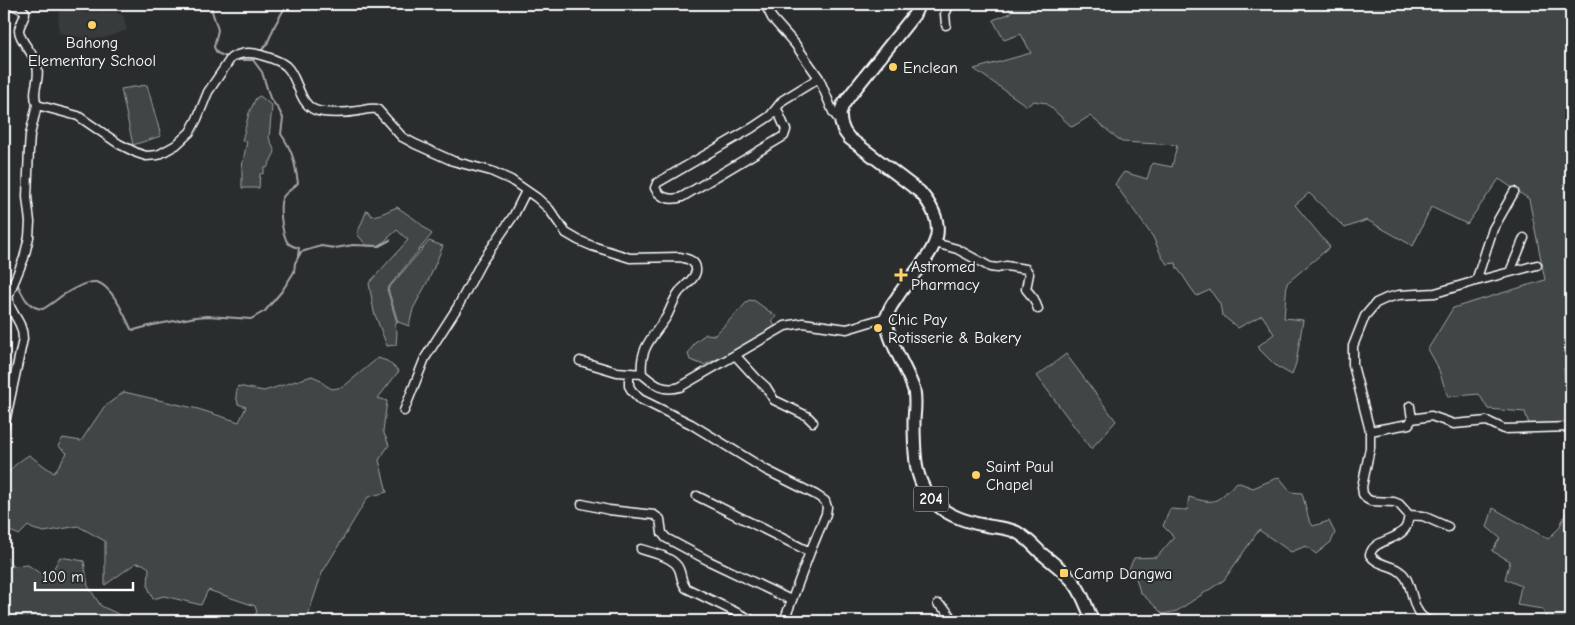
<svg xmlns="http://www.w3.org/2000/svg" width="1575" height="625" viewBox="0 0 1575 625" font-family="'Comic Neue',sans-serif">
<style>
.built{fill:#373a3b}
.green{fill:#414445;stroke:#a0a2a2}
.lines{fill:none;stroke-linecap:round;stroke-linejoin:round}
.stream{stroke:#a6a7a7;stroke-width:2}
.minor-casing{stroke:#fff;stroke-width:11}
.highway-casing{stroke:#fff;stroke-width:15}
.minor{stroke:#2a2d2e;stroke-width:8}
.highway{stroke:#2a2d2e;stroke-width:11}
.poi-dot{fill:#ffd166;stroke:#2a2d2e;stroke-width:2}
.labels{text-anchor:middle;stroke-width:4;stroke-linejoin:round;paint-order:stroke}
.shield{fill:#2a2d2e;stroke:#bfc0c0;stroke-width:1}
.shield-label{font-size:15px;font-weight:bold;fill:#fff}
.poi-label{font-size:16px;fill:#fff;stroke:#2a2d2e;text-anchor:start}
</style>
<rect width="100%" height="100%" fill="#2a2d2e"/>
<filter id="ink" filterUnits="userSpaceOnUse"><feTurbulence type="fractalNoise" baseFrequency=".02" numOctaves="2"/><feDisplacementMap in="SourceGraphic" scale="10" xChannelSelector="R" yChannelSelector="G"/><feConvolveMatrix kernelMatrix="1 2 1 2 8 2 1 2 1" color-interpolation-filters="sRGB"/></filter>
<g filter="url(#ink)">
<path class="built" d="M66 6 85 13 115 12 123 15 127 30 104 38H85L59 33 58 20 60 7Z"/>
<path class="green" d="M1007 4H1178L1179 6 1182 4H1571V368H1564L1568 424 1531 430 1525 412 1488 409 1479 394 1448 397 1437 365 1428 349 1453 308 1545 280 1529 199 1499 179 1467 224 1431 207 1413 246 1367 220 1345 228 1309 193 1295 205 1330 247 1287 283 1284 318 1303 320 1296 363 1292 375 1276 366 1257 347 1274 334 1262 315 1238 328 1222 315 1220 304 1210 290 1197 296C1189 287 1185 277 1177 268L1176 263 1167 264 1162 257 1153 237 1115 184 1124 172 1147 179 1152 163 1172 167 1177 145 1122 142 1090 116 1072 127 1046 103 1034 101 1027 106 974 69 1031 53 1021 34 1004 40 993 20 1011 13Z
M147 85 161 136 133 145 121 89Z
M260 96 272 106 269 138 275 152 267 168H264V173L260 174 259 188H242V167L247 141H242L249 113 256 98Z
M397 207 416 220 432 234 387 289 397 323 394 324 397 332 396 345 387 346 374 312 369 283 408 240 397 230 379 246H367L357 234 367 210 372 216 381 214Z
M429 241 443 246 429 279 413 309 409 326 398 322 388 289Z
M749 300 755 301 777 317 772 320 775 327 750 344 704 365 690 360 688 354 695 342 706 334 715 335Z
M1066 354 1116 421 1091 449 1037 376Z
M378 358 387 361 399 371 378 398 387 401 383 431 389 445 379 460 387 492 368 497 322 573 306 621H250L257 612 255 606 208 590 201 605 164 596 153 599 148 587 149 568 143 564 136 563 105 585V541L78 526 44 532 33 529 28 526 19 535C16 533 11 532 8 530 1 523 2 485 6 476 11 467 21 460 29 455L54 473 67 453 58 446 63 438 81 441 104 407 124 392 198 409 239 422 246 407 238 404 236 395 238 386 264 391 312 376 319 379 325 385 332 389 343 387Z
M1279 477 1291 492 1302 493 1309 520 1313 526 1329 521 1335 533 1331 542 1316 554 1306 546 1291 552 1259 530 1224 580 1177 611 1163 614 1140 592 1136 578 1128 571 1134 558 1157 557 1174 537 1163 526 1170 509 1187 510 1189 497C1218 506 1216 501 1237 482L1253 488Z
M1571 502V621H1547L1543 609 1517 605 1521 586 1505 579 1510 561 1492 551 1500 538 1487 527 1493 508 1548 539 1559 528Z
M60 557 84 561 88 586 101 606 116 613 129 621H4V558H7L13 566 28 565 48 579Z"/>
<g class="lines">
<path class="stream" d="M212 4 211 8 218 30 214 47 217 53 229 58
M261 51 267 44 275 25 287 4
M256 56 253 60 262 72 270 98 279 110 283 118 281 134C293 151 295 163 298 183 294 188 287 191 283 197 278 205 282 235 288 243 291 246 295 247 299 248L298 256
M236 60H253
M4 274 13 281
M17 283C23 296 28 308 43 309 50 305 56 300 63 295 71 290 86 281 96 282 112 285 125 316 131 329L134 330 153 325 196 317 208 316 251 319 265 311 282 291 294 272 295 263 301 252 321 246 335 248 353 245 379 246 390 240"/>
<defs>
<path id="minor" d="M10 4 22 9 25 12C25 19 19 24 19 31 20 42 35 54 37 66 41 81 31 88 37 105
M765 4 772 18 795 44 819 78 833 112 840 121
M946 25 945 14 950 4
M37 105 78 116 119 144 137 153 146 156 158 155 176 145 190 132 197 119 208 92 231 58C241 52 251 52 261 55 270 58 279 60 286 66 299 78 298 103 315 110 325 114 347 113 358 111 364 110 370 108 377 109L402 137 415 144 453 161 491 171 511 180 537 198 549 209 566 233 578 240 592 246 630 258 680 257C688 259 697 261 696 271 695 279 684 286 679 292 674 299 671 308 667 316 654 336 639 347 642 374 654 384 662 392 680 387L785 326 803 323 847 329 887 317
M777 109 786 130 784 136 779 139 682 197C671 201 660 198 655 188L657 183 752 128 770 116 783 100 819 78
M935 243 957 249 990 267 997 268 1006 266 1026 269 1029 274 1026 289 1034 299 1038 309
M1510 272 1524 238
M1476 281 1537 265
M735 355 756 378 766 387 774 400 807 416 813 422
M580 361 617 372 642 374
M629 374V386L632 391 640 399 691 424 766 470 816 495 825 501 827 507 826 514 810 552 784 621
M404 411 425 358 457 308 481 263 514 215 526 191
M1412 419 1431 416 1454 424 1487 421 1504 429 1571 427
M4 427 23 339C23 318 6 312 9 294L24 258 29 237 30 222 27 197 29 149 30 135 37 105
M1370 431 1409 424 1412 419 1410 406
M697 496 810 552
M582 504 609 510 654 515 660 519 662 533 666 538 709 561 791 600
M1409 515 1423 516 1448 527
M641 549C653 553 674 557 679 569 682 576 681 582 686 588L754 621
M938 604 946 610 953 621
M1430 621C1412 616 1414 592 1406 578 1397 563 1379 568 1370 555 1373 539 1399 541 1406 527 1408 523 1408 519 1409 515L1399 504 1394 502 1371 501 1367 499 1363 494 1362 487 1370 448V431L1353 365V346L1365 316 1376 303 1387 298 1399 295 1435 293 1476 281 1493 229 1514 192"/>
<path id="highway" d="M919 4 914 15 851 94 843 105 840 113 841 123 844 131 849 138 920 192C961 239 920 259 896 299 892 304 889 309 887 316 883 334 908 370 914 390 916 400 915 410 914 420 914 437 914 453 917 469 926 508 954 520 989 526 999 528 1010 528 1018 533 1027 538 1034 546 1041 553 1053 563 1066 572 1075 584 1083 594 1087 609 1093 621"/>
</defs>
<use href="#minor" class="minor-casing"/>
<use href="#highway" class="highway-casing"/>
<use href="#minor" class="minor"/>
<use href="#highway" class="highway"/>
</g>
</g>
<g class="poi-dot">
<circle cx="92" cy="25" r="5"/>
<circle cx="893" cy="67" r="5"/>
<path d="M898.5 267.5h5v5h5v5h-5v5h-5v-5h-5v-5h5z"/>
<circle cx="878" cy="328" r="5"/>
<circle cx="976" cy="475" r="5"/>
<rect x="1059" y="568" width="10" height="10" rx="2.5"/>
</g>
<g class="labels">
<rect class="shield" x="913.5" y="486.5" width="35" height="25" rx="4"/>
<g class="shield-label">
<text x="931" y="504">204</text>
</g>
<g class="poi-label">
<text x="92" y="48" text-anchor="middle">Bahong<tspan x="92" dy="18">Elementary School</tspan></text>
<text x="903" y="73">Enclean</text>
<text x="911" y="272">Astromed<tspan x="911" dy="18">Pharmacy</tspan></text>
<text x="888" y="325">Chic Pay<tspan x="888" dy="18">Rotisserie &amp; Bakery</tspan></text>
<text x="986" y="472">Saint Paul<tspan x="986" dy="18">Chapel</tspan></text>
<text x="1074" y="579">Camp Dangwa</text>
</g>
</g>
<rect width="1575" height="625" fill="none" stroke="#2a2d2e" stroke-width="20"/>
<rect x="10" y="10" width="1555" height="605" fill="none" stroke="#fff" stroke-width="2" filter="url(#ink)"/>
<path d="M35 582v8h98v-8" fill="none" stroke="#ffffff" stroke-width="2.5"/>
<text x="42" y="582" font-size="15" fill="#ffffff" stroke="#2a2d2e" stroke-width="4" paint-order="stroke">100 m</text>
</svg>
